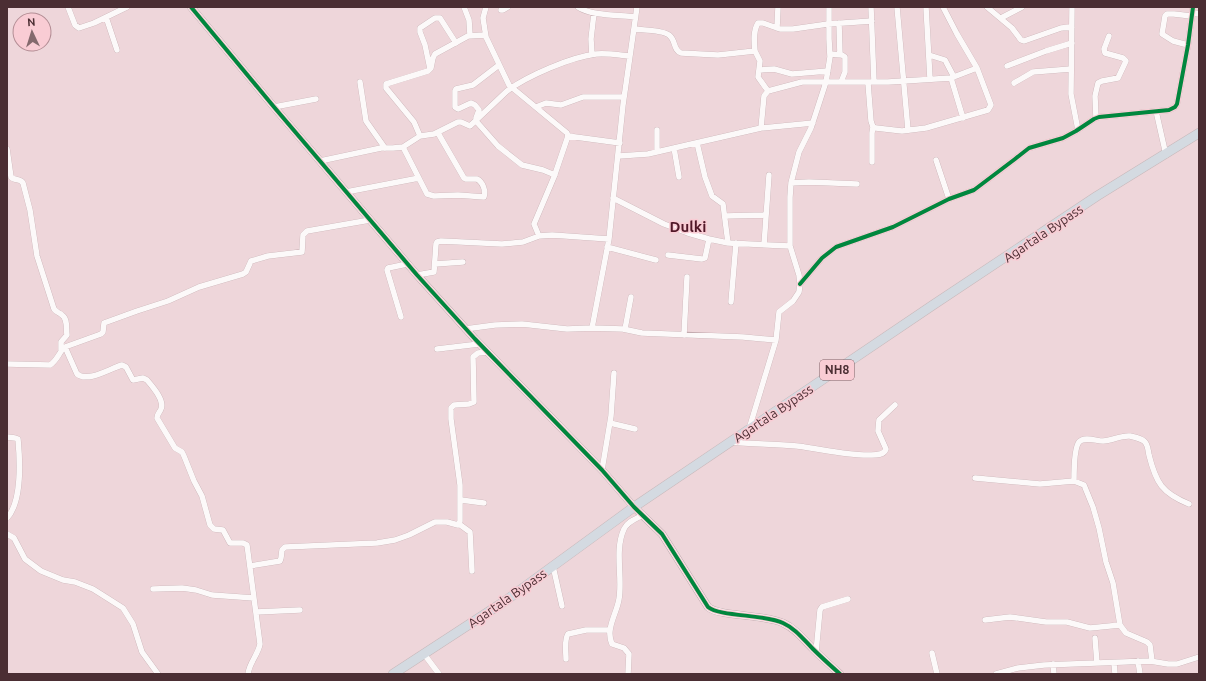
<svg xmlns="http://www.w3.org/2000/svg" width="1206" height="681" viewBox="0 0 1206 681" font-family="Ubuntu,sans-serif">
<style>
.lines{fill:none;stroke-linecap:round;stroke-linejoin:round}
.minor-casing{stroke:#c3abaf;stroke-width:6}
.tertiary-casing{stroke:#c3abaf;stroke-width:8}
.trunk-casing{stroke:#c7b8ba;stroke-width:10}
.minor{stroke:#fcf9f9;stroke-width:5.5}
.tertiary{stroke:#fcf9f9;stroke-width:7}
.trunk{stroke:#d4dae1;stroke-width:9}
.cycleway-casing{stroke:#f9ccd4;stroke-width:6}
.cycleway{stroke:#00873e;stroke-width:4}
.labels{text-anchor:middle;stroke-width:3;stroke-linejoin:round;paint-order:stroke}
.shield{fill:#f9ccd4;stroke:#7f5d63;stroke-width:1}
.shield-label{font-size:12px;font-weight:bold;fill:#4b2e33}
.street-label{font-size:13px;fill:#4b2e33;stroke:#f9ccd4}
.quarter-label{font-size:15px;font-weight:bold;fill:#511828;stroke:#f9ccd4}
</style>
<rect width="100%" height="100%" fill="#eed6da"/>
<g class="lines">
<defs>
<path id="minor" d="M68 7 75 25 79 28 94 23 127 7
M464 7 469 20 470 35
M578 7C591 16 620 15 635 17
M871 7 874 82
M897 7 908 130
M926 7 930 79
M987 7 1012 28 1021 40 1024 41 1061 28 1072 27
M1072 7 1071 94 1078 130
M501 10H503L508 7
M1192 13 1199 14
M106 17 117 50
M1001 18 1022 7
M839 23 840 55
M777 28 778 7
M634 29C642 30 663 30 669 35 676 40 673 50 681 53L718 55 755 51 760 61 758 77 768 91
M486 37 483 18 486 7
M1188 45 1173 41 1162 34 1165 16 1167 14H1174L1191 16
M755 51C754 42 753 31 758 23H763L780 29H793L828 24 872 21
M830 54 842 55 845 57V72L841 82
M592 55 591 39 594 13
M929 55 945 60 954 77
M499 65 473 85 456 89 455 91V107L458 109 471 103 475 105 479 110 476 118V121L498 146 522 165 543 170 555 175
M1007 66 1046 51 1072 43
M430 69 425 45 420 32V28L435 18H440L456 43
M759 70 774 69 792 74 828 71
M951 78 963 118
M360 82 366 121 385 148
M868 83 871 121 873 127 876 128 902 131 926 128 988 110 991 105 977 68 957 34 943 7
M1014 83 1033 72 1071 69
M274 107 316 99
M536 107 546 103 561 105 583 97H624
M1156 111 1166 155
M1096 118 1095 96 1098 83 1102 81 1118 78 1126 61 1123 58 1105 53 1104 49 1109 36
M761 128 764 96 768 91 802 82H888L951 78 977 68
M657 130V152
M420 136 414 122 386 88V84L428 71 431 68 433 58 435 54 468 36 484 35 486 37 509 85 567 133 568 136 554 177 534 224 539 236
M568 136 620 143
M697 143 705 177 712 196 723 204 728 243
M403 147 427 194 434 196 458 195 484 197C486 191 483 182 477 179H466L464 178 438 133
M674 148 679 177
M7 149 11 177C14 181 20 178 23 183L30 210 37 256 54 309C57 313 59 312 62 315 68 319 66 329 67 335L61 342V350
M619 156 648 154 761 128 813 123
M936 160 949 199
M320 161 381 148H393L403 147 420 136 434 134 458 122H461L470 126 507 91C527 76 571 57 596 54 607 53 619 55 630 56
M872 162V133L873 127
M791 183 809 182 857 184
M346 192 419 178
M613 198 664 224 688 233 709 239 728 243 790 246
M725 216 766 215
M764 245 769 175
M607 247 656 260
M668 255 702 259 705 258 709 239
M435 264 463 262
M417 275 434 272 436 244 437 242 441 241 502 244 523 242 539 236 552 235 609 239
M800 284 822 258 836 247 893 227 949 199 974 190 1015 159 1029 148 1063 138 1076 131 1094 119 1099 117 1169 110 1175 107 1177 104 1188 45 1193 7
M731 302 736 243
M401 317 387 270 388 268 407 264
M592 328 609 239 623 105 637 7
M465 329 495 325 522 324 567 329 592 328 623 329 642 333 743 337 776 340
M625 329 631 297
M684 335 687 277
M65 347 77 374C88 383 111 368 122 365L126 367 133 380 143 378 147 380C152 386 165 400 161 409 160 412 157 414 157 418L175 448 182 452 184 456 194 481 202 496 210 525 214 529 223 530 230 543H243L247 545 260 644C258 655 249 663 248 674
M437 349 479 344
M7 364 50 365C57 361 59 352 65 347L101 334 103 332 104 323 137 311 168 301 199 287 243 274 246 272 251 261 268 256 302 252 303 235 307 231 370 220
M610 423 635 429
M749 429 776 340 779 312 793 301 799 292 800 284 799 275 790 246V197L791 183 799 152 811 128 826 82 830 57 829 39V7
M7 437 15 438 18 439C20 460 22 502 7 518
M730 442C752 444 775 444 797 446 821 449 844 455 868 455 874 455 884 456 886 449L878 431 879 420 895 405
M602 470 611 416 614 373
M975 478 1040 484 1074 481 1084 485 1093 507 1099 528 1106 562 1113 583 1120 625 1126 633 1147 642 1150 645 1152 661
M1074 481C1074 473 1074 448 1079 442 1085 436 1096 441 1103 441 1112 441 1121 435 1130 436 1134 437 1140 438 1144 441 1148 444 1148 450 1149 455 1156 483 1162 493 1189 504
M461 500 484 503
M459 524 470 532 472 571
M7 534 14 538 25 559 41 571 63 580 75 582 93 589 123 608 133 624 142 652 158 674
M250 566 280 561 281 558 282 550 285 547 377 543 395 540 409 535 435 522H447L458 525 460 521V485L451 419V408L454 405 469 404 474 402 473 357 478 353 487 352
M553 566 562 606
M153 589 182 588 196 590 212 595 254 598
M256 612 300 610
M985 620 1010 617 1046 622H1067L1090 628 1120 625
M1095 638 1097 663
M816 652 820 610 822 607 848 599
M932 653 937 674
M424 654 439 674
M566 659C566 651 564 640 568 634L586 630H610
M1138 661 1140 674
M1114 663 1115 674
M1053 664 1054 674
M628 674 629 654 624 648 612 644C605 629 617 613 619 599 623 577 614 551 624 529 628 521 636 519 643 515
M996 674 1018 668 1044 665 1150 661 1168 664H1177L1199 657"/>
<path id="tertiary" d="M191 7 274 107 417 275 475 339 602 470 634 507 662 534 708 607C720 617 765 614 783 623 796 629 803 639 813 649 822 658 831 666 840 674"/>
<path id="trunk" d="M393 674 505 601 634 507 933 305 1097 196 1199 133"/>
</defs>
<use href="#minor" class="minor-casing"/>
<use href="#tertiary" class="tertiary-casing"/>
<use href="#trunk" class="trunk-casing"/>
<use href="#minor" class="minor"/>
<use href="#tertiary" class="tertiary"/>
<use href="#trunk" class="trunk"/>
<defs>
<path id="cycleway" d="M191 7 274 107 417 275 475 339 602 470 634 507 662 534 708 607C720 617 765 614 783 623 796 629 803 639 813 649 822 658 831 666 840 674
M800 284 822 258 836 247 893 227 949 199 974 190 1015 159 1029 148 1063 138 1076 131 1094 119 1099 117 1169 110 1175 107 1177 104 1188 45 1193 7"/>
</defs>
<use href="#cycleway" class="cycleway-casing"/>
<use href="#cycleway" class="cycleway"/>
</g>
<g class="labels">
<rect class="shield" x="820" y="360" width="34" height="20" rx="3"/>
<g class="shield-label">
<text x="837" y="374">NH8</text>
</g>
<g class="street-label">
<text transform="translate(1043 233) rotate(-34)" y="5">Agartala Bypass</text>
<text transform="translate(773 413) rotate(-34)" y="5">Agartala Bypass</text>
<text transform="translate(507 598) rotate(-35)" y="5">Agartala Bypass</text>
</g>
<g class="quarter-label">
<text x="688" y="232">Dulki</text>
</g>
</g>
<rect width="1206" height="681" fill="none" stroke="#4b2e33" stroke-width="16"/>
<g transform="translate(32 32) rotate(356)"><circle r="19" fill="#f9ccd4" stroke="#b38d94"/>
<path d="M0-3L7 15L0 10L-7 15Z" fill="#84696d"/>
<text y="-6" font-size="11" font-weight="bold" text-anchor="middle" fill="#4b2e33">N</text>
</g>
</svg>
